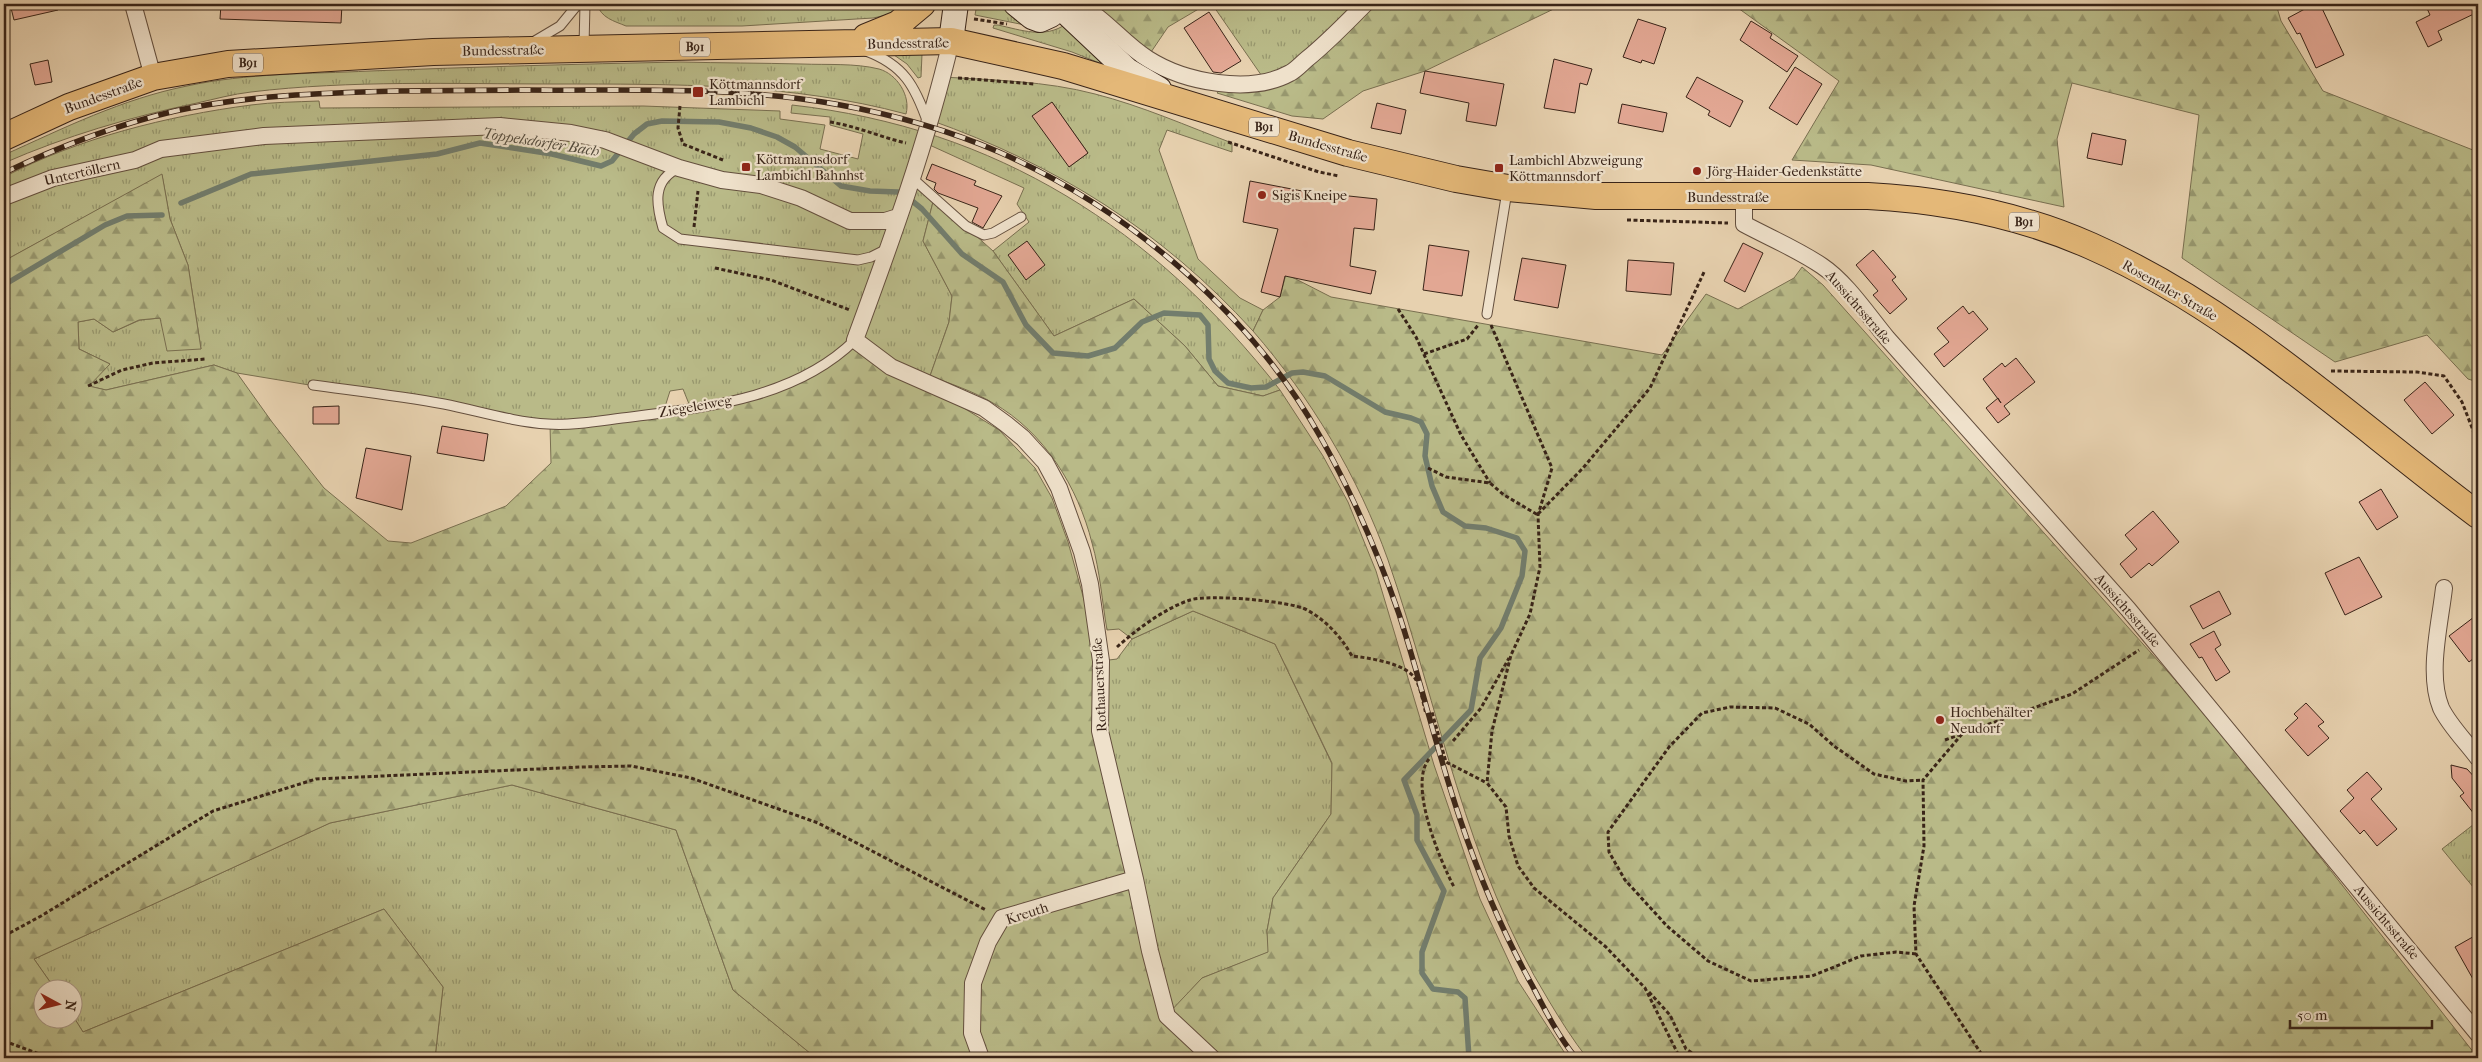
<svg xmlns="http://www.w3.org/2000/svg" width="2482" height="1062" viewBox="0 0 2482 1062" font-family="'IM FELL French Canon',serif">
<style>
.grass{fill:url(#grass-tufts);stroke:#796f50;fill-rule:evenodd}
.forest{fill:url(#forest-firs);stroke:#796f50}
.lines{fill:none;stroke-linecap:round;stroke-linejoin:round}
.stream{stroke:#727d6d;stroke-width:5.5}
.building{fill:#e2a793;stroke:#392418}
.service-casing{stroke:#644f3e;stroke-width:11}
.minor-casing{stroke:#644f3e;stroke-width:18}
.secondary-casing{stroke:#392418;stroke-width:26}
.primary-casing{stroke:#392418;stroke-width:28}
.path{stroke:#392418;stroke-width:3;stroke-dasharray:4 2.5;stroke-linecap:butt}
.service{stroke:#efe1cb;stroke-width:9}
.minor{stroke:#efe1cb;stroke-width:16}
.secondary{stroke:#efe1cb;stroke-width:24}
.primary{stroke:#e4b878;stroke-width:26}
.rail-casing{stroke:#392418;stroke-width:5.5}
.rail{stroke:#efe1cb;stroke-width:4;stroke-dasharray:11;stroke-linecap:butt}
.poi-dot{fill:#8f2418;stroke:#efe1cb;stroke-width:2}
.labels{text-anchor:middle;stroke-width:4.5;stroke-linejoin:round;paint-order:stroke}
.shield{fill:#efe1cb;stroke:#705d4e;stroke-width:1}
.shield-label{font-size:12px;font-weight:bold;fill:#392418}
.street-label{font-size:14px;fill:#392418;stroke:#efe1cb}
.poi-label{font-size:14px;fill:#392418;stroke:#efe1cb;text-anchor:start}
.water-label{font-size:15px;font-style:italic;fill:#51493b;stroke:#efe1cb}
</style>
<defs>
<pattern id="grass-tufts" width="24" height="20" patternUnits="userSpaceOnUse" patternTransform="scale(1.25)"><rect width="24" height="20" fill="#b9ba88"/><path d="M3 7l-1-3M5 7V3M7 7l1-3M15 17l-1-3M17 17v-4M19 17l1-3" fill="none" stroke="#97976e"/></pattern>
<pattern id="forest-firs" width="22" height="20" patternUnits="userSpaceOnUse" patternTransform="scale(1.25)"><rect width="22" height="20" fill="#b9ba88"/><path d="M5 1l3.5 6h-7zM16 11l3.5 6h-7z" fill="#97976e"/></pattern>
</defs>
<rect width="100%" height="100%" fill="#e7d1af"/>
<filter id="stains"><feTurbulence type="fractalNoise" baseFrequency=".004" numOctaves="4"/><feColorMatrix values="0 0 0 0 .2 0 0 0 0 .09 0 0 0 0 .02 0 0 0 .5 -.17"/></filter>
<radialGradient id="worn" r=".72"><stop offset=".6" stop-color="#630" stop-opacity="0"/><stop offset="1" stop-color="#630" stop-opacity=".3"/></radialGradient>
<path class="grass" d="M597 4H747V9L883 8 884 4H908L887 15 873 18 742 26H626C614 21 601 18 597 4Z
M977 4H1005L1030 26 975 15Z
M1212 4H1366L1332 38 1266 82Z
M1066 24 1102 64 1072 52 993 28 994 25H998C1021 30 1045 39 1066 24Z
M922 54 921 77 918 78 907 64 894 55Z
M680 62C720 63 761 63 802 64 827 65 855 63 879 69 897 74 911 96 906 114 791 83 673 84 554 84 453 84 351 80 251 92 233 94 215 99 197 103 130 117 66 136 4 163V155C64 128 122 99 187 86 247 73 309 74 370 71 473 67 576 64 680 62Z
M942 77C993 80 1046 81 1095 94 1142 106 1187 126 1232 143V152L1167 130 1159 150 1198 259 1240 298 1263 310 1253 331C1162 231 1057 165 930 120ZM1052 102 1088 153 1069 167Z
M319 101 320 108 643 106 780 111V119L825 125 820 149 858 159 863 134 830 125V117L791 113 792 105C998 128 1154 229 1280 390L1263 396 1218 386 1185 346 1134 299 1054 336 993 251 1029 222 1017 204 1024 188 923 142 911 177 934 198 923 241 952 296 949 322 930 376 789 384 691 409 683 389 670 391 663 413 550 425 237 373 214 365 106 390 88 386 110 364 79 349 78 322 94 319 113 332 140 320 160 318 201 349 188 265 170 219 162 175 4 261V177C79 138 167 116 251 105 273 102 296 102 319 101Z
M1193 611 1275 644 1332 764 1331 814 1273 898 1267 931 1269 952 1202 978 1167 1016 1100 731 1101 661 1117 659 1132 639Z
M512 785 676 830 733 990 816 1058H435L443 987 384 909 83 1032 73 1016 72 990 55 989 34 959 330 823Z
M2478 821V893L2442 849Z"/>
<path class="forest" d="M1075 4H1207L1168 27 1147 58Z
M1366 4H1564L1425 71 1363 91 1323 119 1292 116 1217 93 1225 84 1290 73Z
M1723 4H2276L2281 21 2323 91 2478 152V382L2468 379 2427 335 2335 362 2182 258 2199 115 2072 83 2057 139 2064 207 1871 165 1792 160 1839 81 1738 8Z
M162 174 170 219 188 265 201 349 167 351 160 318 139 320 113 332 94 319 78 322 79 349 110 364 89 386 106 390 214 365 237 373 272 422 324 488 388 541 411 543 506 506 551 463 550 425 680 410 789 384 855 340 999 430 1035 468 1052 498 1068 542 1101 661 1100 731 1167 1015 1202 978 1268 952 1267 931 1273 898 1331 814 1332 763 1275 644 1193 611 1132 639 1119 629 1107 630C1102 601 1100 571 1092 543 1078 487 1044 432 993 403 973 391 951 384 930 376L949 322 952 296 923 241 934 198 993 251 1054 336 1134 299 1185 346 1218 386 1263 396 1280 390 1323 456 1348 502 1376 571 1434 765 1480 899 1518 981 1568 1058H816L733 990 676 830 512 785 330 823 34 959 55 989 42 990V1020H72L73 1016 83 1032 384 909 443 987 435 1058H4V261Z
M1802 267 1823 285 2225 736 2478 1058H1587C1573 1040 1561 1021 1549 1001 1466 866 1439 708 1388 560 1358 476 1311 398 1253 331L1263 310 1280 297 1286 274 1331 297 1662 355 1706 294 1738 309 1794 278Z"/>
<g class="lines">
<path class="stream" d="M911 200 922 209 962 254 1003 282 1026 325 1053 353 1088 356 1115 348 1142 322 1164 313 1200 315 1208 325 1209 359 1215 371 1228 383 1251 388 1266 387 1292 373 1303 372 1325 376 1385 412 1411 418 1421 422 1427 434 1425 456 1432 486 1443 512 1465 526 1486 528 1517 538 1525 551 1522 576 1501 628 1480 658 1471 710 1404 780 1417 815V840L1444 891 1422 952V973L1433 989 1458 992 1465 998 1469 1058
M181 203 251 174 437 154 480 143 552 154 601 166 612 161 634 134 647 124 662 121 719 122 751 128 777 137 795 147 841 186 870 191 898 192
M4 285 105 225 127 216 162 215"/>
</g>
<path class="building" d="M10 4H57L58 10 14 20Z
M221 4H342L341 23 220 19Z
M2314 4H2320L2344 55 2316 68 2300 33 2297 34 2288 18Z
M2425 4H2478V12L2438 31 2442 40 2428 47 2416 22 2430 15Z
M1209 12 1241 61 1221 73 1213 72 1184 28Z
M1638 19 1666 28 1654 64 1642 60 1641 63 1623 57Z
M1751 21 1772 34 1770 38 1798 56 1787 72 1740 40Z
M1554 59 1592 69 1587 85 1580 83 1575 113 1544 108Z
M48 60 52 82 35 85 30 64Z
M1795 67 1822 84 1797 125 1769 108Z
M1425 71 1504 84 1496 126 1466 121 1469 103 1420 93Z
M1697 77 1743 101 1730 127 1708 115 1710 111 1686 97Z
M1052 102 1088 153 1069 167 1032 116Z
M1377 103 1406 110 1401 134 1371 128Z
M1622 104 1667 113 1663 132 1618 123Z
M2092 133 2126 140 2122 165 2087 158Z
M932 164 976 181 974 185 1002 196 983 228 972 222 978 208 938 193 934 189 936 183 926 179Z
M1250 181 1302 191 1377 199 1374 230 1354 228 1350 266 1376 271 1371 294 1285 276 1280 297 1261 292 1278 229 1243 222Z
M1027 241 1045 265 1026 280 1008 255Z
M1743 243 1763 253 1745 292 1724 281Z
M1429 245 1469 251 1462 296 1423 290Z
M1873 250 1896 277 1892 280 1907 299 1890 314 1873 295 1878 291 1856 265Z
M1522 258 1566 265 1558 308 1514 300Z
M1628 260 1674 263 1671 295 1626 291Z
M1963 306 1969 314 1973 311 1988 329 1944 367 1934 354 1949 342 1937 328Z
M2016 358 2035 382 2004 406 2010 414 1998 423 1986 408 1998 398 2001 403 1983 379 2002 363 2005 367Z
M2425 382 2454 415 2432 434 2404 400Z
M339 406V424H313V407Z
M442 426 488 434 484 461 437 453Z
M366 448 411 456 402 510 356 498Z
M2381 489 2398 517 2377 530 2359 502Z
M2153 511 2179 542 2152 566 2149 563 2131 578 2120 564 2137 549 2125 535Z
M2359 557 2382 597 2345 615 2325 573Z
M2219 591 2231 614 2203 629 2190 606Z
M2478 614V655L2469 662 2449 636Z
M2214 631 2221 645 2215 649 2230 672 2216 681 2202 657 2199 658 2190 644Z
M2306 703 2324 722 2318 726 2329 738 2308 756 2285 730 2298 718 2294 714Z
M2451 765 2467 769 2478 781V819L2460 796 2464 793 2452 778Z
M2367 772 2382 789 2371 799 2397 829 2377 846 2364 830 2360 834 2340 811 2354 798 2347 790Z
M2478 934V988L2455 947Z"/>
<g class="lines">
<defs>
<path id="service" d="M533 42 560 26 578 4
M584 46 585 4
M866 51C904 65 915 86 928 123
M679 168C652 180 656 204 663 228L680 239 858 260 871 257 887 249
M911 177 966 226 984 235 993 233 1021 217
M1487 314 1507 191
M313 385C357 391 401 396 444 404 479 411 513 422 548 424 575 426 604 420 631 417 709 407 796 398 855 340"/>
<path id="minor" d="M133 4 153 77
M1062 9 1076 4C1104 16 1122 43 1148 59 1184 82 1250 95 1290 73 1296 70 1302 63 1307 59 1328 42 1346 23 1365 4
M951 41C927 143 891 242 855 340L891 367 984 408 1006 424 1023 438 1045 462 1059 488 1082 552 1090 584 1101 661 1100 731 1135 879 1150 951 1167 1016 1212 1058
M4 197 53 178 135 160 161 149 264 136 500 126 571 133 605 140 679 168 722 180 761 185 801 198 850 221H885L898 217
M1744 198V224C1770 238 1797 249 1822 266 1846 282 1868 315 1887 338L2128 609 2478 1034
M2444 588C2440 624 2427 674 2441 708 2449 725 2467 743 2478 758
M981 1058 972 1033 973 983 988 942 1002 918 1135 879"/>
<path id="secondary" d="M1016 4 1032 17 1040 20 1051 15 1056 4
M1057 4 1127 70 1159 89
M951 41 956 4"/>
<path id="primary" d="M866 37 898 24 922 4
M4 137 69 107 153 77 228 64 433 52 951 41 1063 66 1348 153 1456 179 1508 188 1596 196H1868C1944 200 2021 215 2091 246 2236 310 2353 422 2478 515"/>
</defs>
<use href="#service" class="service-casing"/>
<use href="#minor" class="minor-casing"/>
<use href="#secondary" class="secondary-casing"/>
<use href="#primary" class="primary-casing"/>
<path class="path" d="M974 19 1007 24
M958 78 1034 84
M680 106 678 128 683 144 723 160
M830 122C856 126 880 137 906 143
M1228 142 1319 172 1339 176
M1627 220 1728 223
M694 227 698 191
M715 268 771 280 850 310
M1398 309 1416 337 1461 435 1490 483
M1491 325 1552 468 1538 515 1540 567 1530 614 1511 655 1492 731 1487 783 1506 807 1509 836 1518 866 1534 888 1606 947 1645 988 1680 1058
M1424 354 1467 339 1479 324
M2331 371 2417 372 2444 376 2462 402 2478 443
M88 386 122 370 153 363 206 359
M1428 468 1446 477 1490 483 1504 495 1538 515
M1538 514 1583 468 1650 388 1705 270
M1117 647C1136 630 1165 608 1190 600 1208 594 1292 601 1307 610 1327 621 1341 637 1352 656 1369 658 1407 663 1416 680 1421 689 1423 703 1426 714L1432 712 1446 762 1487 783
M1962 734 1923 780 1924 846 1914 906 1916 954 1984 1058
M1945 740 2072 694 2139 650
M1453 741 1481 708 1509 658
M1429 759C1408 785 1440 860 1454 887
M4 936 41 916 213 811 316 779 582 767 631 766 691 778 818 823 986 910
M1916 954 1896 952 1861 956 1812 976 1751 981 1708 961 1667 926 1625 880 1609 852 1608 832 1669 747 1702 713 1730 707 1775 708 1809 724 1834 746 1874 774 1906 781 1923 780
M1649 992 1670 1015 1686 1049 1700 1058
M4 1041 50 1058"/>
<use href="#service" class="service"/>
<use href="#minor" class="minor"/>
<use href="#secondary" class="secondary"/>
<use href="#primary" class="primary"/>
<defs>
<path id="rail" d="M4 173C58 147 116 125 175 111 248 95 323 93 398 91 440 91 483 90 526 90 628 91 734 86 835 104 891 114 946 129 999 152 1127 208 1253 315 1321 438 1353 495 1378 553 1399 614 1421 682 1437 751 1460 819 1479 876 1503 933 1532 985 1545 1010 1558 1036 1576 1058"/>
</defs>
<use href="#rail" class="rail-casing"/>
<use href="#rail" class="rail"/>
</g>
<g class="poi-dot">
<rect x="692" y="86" width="12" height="12" rx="2.5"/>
<rect x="741" y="162" width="10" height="10" rx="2.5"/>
<rect x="1494" y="163" width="10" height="10" rx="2.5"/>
<circle cx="1697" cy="171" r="5"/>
<circle cx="1262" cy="195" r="5"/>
<circle cx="1940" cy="720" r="5"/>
</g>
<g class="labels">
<g class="shield">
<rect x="680" y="37.5" width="30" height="19" rx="4"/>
<rect x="233" y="53.5" width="30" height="19" rx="4"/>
<rect x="1249" y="117.5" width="30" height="19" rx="4"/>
<rect x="2009" y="212.5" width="30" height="19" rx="4"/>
</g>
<g class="shield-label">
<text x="695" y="51">B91</text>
<text x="248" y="67">B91</text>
<text x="1264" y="131">B91</text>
<text x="2024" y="226">B91</text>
</g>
<g class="street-label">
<text transform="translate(908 43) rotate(-1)" y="5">Bundesstraße</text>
<text transform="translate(503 50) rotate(-1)" y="5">Bundesstraße</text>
<text transform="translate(103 95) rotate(-20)" y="5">Bundesstraße</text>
<text transform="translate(1328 146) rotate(16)" y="5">Bundesstraße</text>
<text transform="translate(82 172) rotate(-13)" y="5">Untertöllern</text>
<text x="1728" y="202">Bundesstraße</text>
<text transform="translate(2170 290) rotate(30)" y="5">Rosentaler Straße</text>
<text transform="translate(1859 307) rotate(49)" y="5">Aussichtsstraße</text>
<text transform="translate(695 406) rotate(-10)" y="5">Ziegeleiweg</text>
<text transform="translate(2128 610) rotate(49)" y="5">Aussichtsstraße</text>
<text transform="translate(1099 685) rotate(-93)" y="5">Rothauerstraße</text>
<text transform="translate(1027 913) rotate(-18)" y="5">Kreuth</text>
<text transform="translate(2387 922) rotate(50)" y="5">Aussichtsstraße</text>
</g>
<g class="poi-label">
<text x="709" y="89">Köttmannsdorf<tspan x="709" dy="16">Lambichl</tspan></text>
<text x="756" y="164">Köttmannsdorf<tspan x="756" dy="16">Lambichl Bahnhst</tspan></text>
<text x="1509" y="165">Lambichl Abzweigung<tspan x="1509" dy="16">Köttmannsdorf</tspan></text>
<text x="1707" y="176">Jörg-Haider-Gedenkstätte</text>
<text x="1272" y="200">Sigis Kneipe</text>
<text x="1950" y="717">Hochbehälter<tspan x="1950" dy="16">Neudorf</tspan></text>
</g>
<g class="water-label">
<text transform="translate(541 142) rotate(9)" y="5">Toppelsdorfer Bach</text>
</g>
</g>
<rect width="2482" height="1062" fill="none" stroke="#e7d1af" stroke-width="20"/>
<rect x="5" y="5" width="2472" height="1052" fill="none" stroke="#392418" stroke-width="2.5"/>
<rect x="10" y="10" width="2462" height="1042" fill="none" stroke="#392418"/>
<g transform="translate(58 1004) rotate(97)"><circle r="24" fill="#efe1cb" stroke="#a69583"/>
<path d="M0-4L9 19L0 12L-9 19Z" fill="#8f2418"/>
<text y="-8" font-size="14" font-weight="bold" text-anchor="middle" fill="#392418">N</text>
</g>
<path d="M2290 1020v8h142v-8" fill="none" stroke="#392418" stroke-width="2.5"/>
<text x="2297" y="1020" font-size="15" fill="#392418" stroke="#efe1cb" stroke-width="4" paint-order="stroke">50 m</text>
<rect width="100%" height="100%" filter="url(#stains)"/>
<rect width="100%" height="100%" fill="url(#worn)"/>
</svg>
